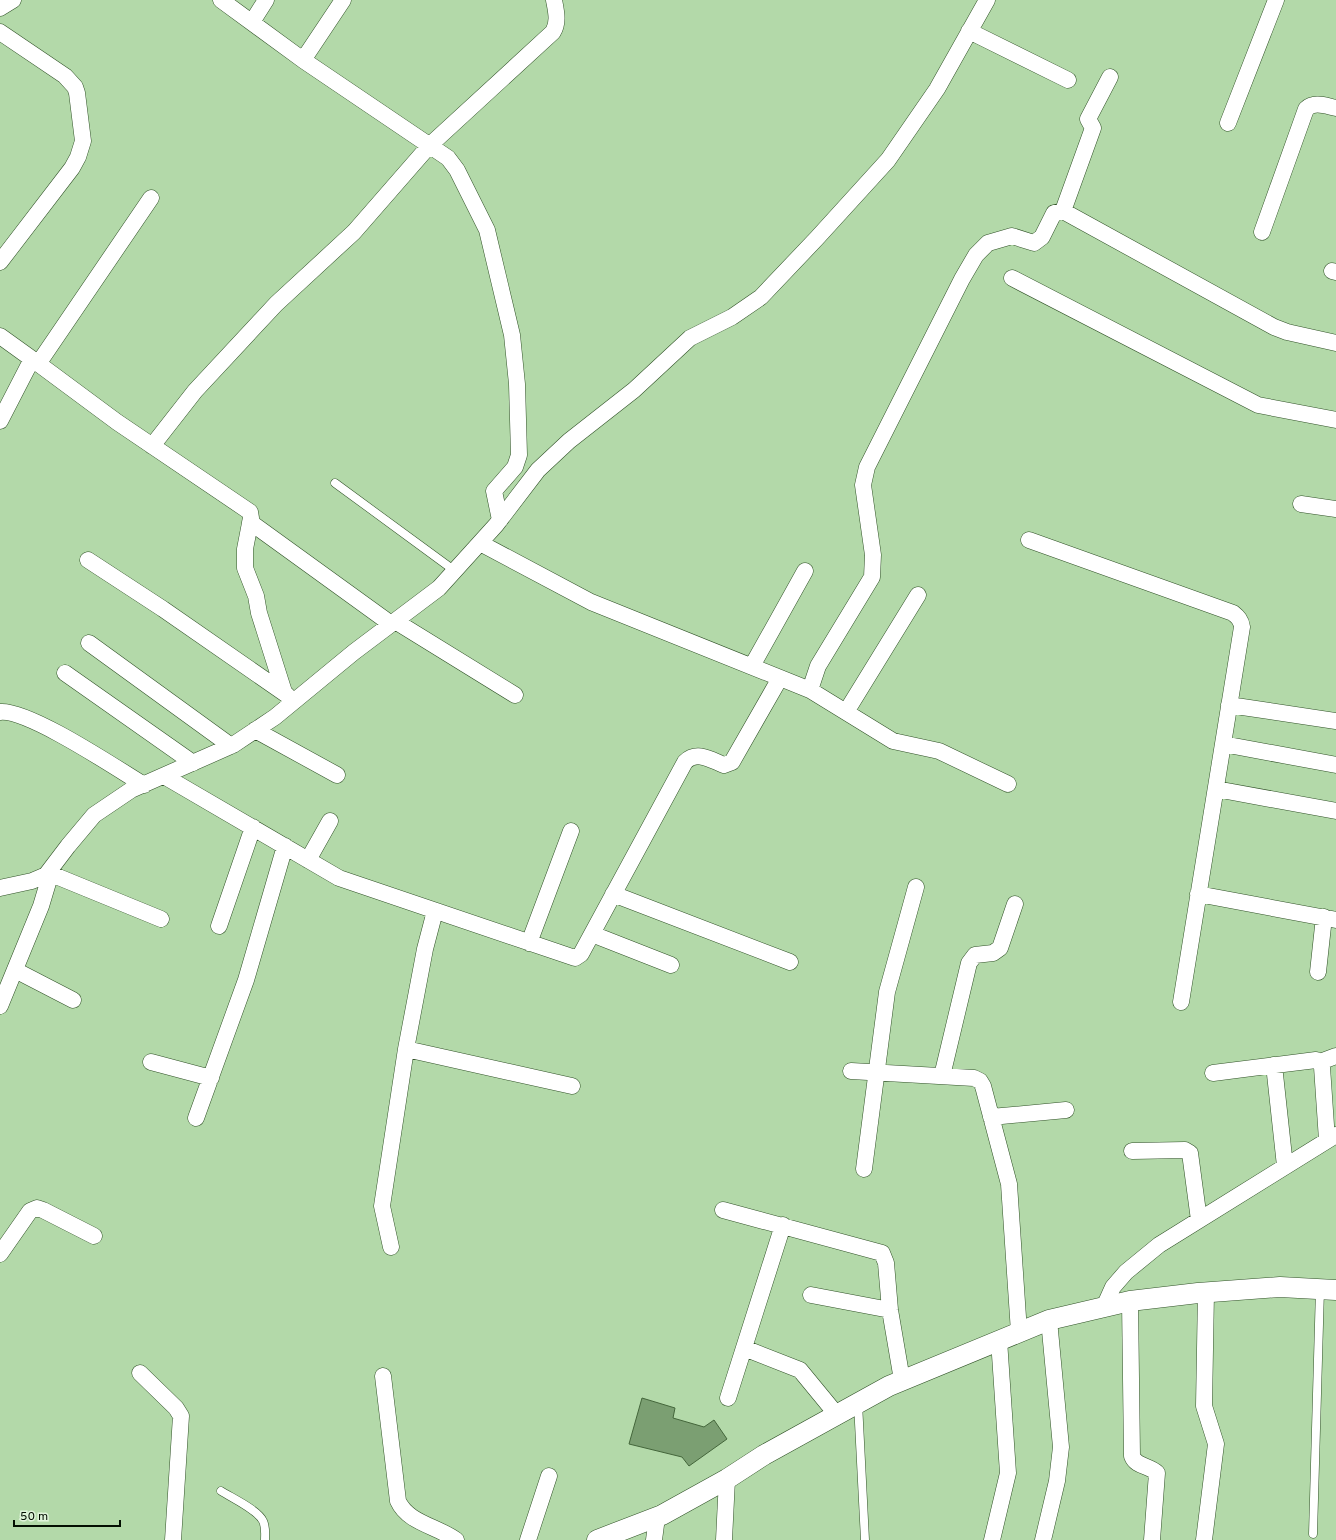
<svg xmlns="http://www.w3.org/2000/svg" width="1336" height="1540" viewBox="0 0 1336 1540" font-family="Overpass,sans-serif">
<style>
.building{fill:#7b9f72;stroke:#44663b}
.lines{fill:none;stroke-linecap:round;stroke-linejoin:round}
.service-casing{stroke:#315228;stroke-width:9}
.minor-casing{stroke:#315228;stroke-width:17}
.tertiary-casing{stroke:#315228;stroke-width:21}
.service{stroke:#fff;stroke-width:8}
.minor{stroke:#fff;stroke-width:16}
.tertiary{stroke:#fff;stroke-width:20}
</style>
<rect width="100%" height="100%" fill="#b3d9a9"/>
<path class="building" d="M642 1398 675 1408 673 1418 704 1427 714 1420 727 1439 689 1466 682 1457 629 1444Z"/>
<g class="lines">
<defs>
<path id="service" d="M335 483 455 571
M858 1403 865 1540
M221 1491C232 1498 258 1510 263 1521 266 1527 265 1534 265 1540
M1313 1534 1320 1289"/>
<path id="minor" d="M221 0 303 60 448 158 457 170 487 230 512 335 517 384 519 455 515 467 494 491 500 520
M0 8 13 0
M252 22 266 0
M969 31 1068 80
M0 32 65 76 75 87 77 93 83 141 78 157 72 168 0 262
M303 60 343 0
M1228 123 1276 0
M1063 211 1093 128 1088 119 1110 77
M1262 232 1306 109C1314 101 1326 106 1336 108
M1332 271 1336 272
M1012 278 1258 405 1336 420
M0 336 32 359 0 421
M32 359 117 422 250 512 251 518 245 549V568L256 596 259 613 284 692
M38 364 151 198
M152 446 195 391 276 304 354 232 429 146 553 32C559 22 556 11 554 0
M1301 504 1336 509
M250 522 391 624
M1029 540 1233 613C1238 617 1241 620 1242 627L1181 1002
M480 543 591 602 810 690 893 741 939 751 1008 784
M88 560 163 609 287 695
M395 621 515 695
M89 643 231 746
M752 666 805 571
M65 673 193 763
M810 690 818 666 872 577 873 555 863 485 867 467 962 279 976 255 988 243 1012 236 1034 243 1042 237 1054 213 1063 211 1274 327 1287 332 1336 343
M1229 705 1336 721
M0 712C28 709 116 768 144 785
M846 712 918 595
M255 730 337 775
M1223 744 1336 765
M164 776 339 878 575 958 581 954 685 762C697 750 711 760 724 765L732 762 780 678
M1216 789 1336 811
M308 860 330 821
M51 874 161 919
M0 888 32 881 46 875 68 846 94 815 131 790 233 745 275 717 354 652 439 588 496 525 538 470 569 441 634 390 690 338 732 317 761 297 817 238 888 160 937 89 987 0
M613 894 790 962
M1198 894 1336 920
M219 926 253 827
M592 934 671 965
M529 943 571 831
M15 970 73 1000
M1318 972 1324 917
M0 1006 41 906 53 866
M406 1049 572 1086
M151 1062 211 1078
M1320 1062 1336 1056
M1274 1065 1285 1166
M851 1071 974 1078 980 1081 983 1086 1009 1184 1019 1332
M1213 1073 1316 1060 1320 1062 1322 1067 1327 1140
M942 1076 969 963 975 955 993 953 1000 948 1015 904
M991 1117 1066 1110
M196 1118 246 980 285 846
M1132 1151 1185 1150 1190 1153 1199 1220
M864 1169 887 992 916 887
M723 1210 882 1253 886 1263 890 1310 902 1380
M391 1247 382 1206 406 1049 425 949 435 911
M0 1254 30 1211 37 1208 43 1210 94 1236
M811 1295 890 1310
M1130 1301 1132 1456C1136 1467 1149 1465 1157 1473L1152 1540
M1104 1307 1113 1287 1126 1272 1159 1245 1336 1135
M744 1348 800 1370 837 1415
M140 1373 176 1408 181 1416 173 1540
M383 1376 398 1501C408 1523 437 1526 456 1540
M728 1398 783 1225
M528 1540 549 1476
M654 1540 657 1517
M724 1540 727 1479
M992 1540 1008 1473 999 1340
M1043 1540 1057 1481 1061 1447 1049 1320
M1204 1540 1216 1444 1204 1406 1206 1292"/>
<path id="tertiary" d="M597 1540 662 1515 727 1479 764 1455 889 1386 1049 1320 1130 1301 1198 1293 1280 1287 1336 1290"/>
</defs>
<use href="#service" class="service-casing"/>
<use href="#minor" class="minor-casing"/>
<use href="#tertiary" class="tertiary-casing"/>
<use href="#service" class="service"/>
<use href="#minor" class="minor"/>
<use href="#tertiary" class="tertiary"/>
</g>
<path d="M14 1520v6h106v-6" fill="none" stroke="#040f02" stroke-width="2"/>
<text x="20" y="1520" font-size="12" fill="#040f02" stroke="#e0f4db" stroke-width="3" paint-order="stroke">50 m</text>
</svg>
